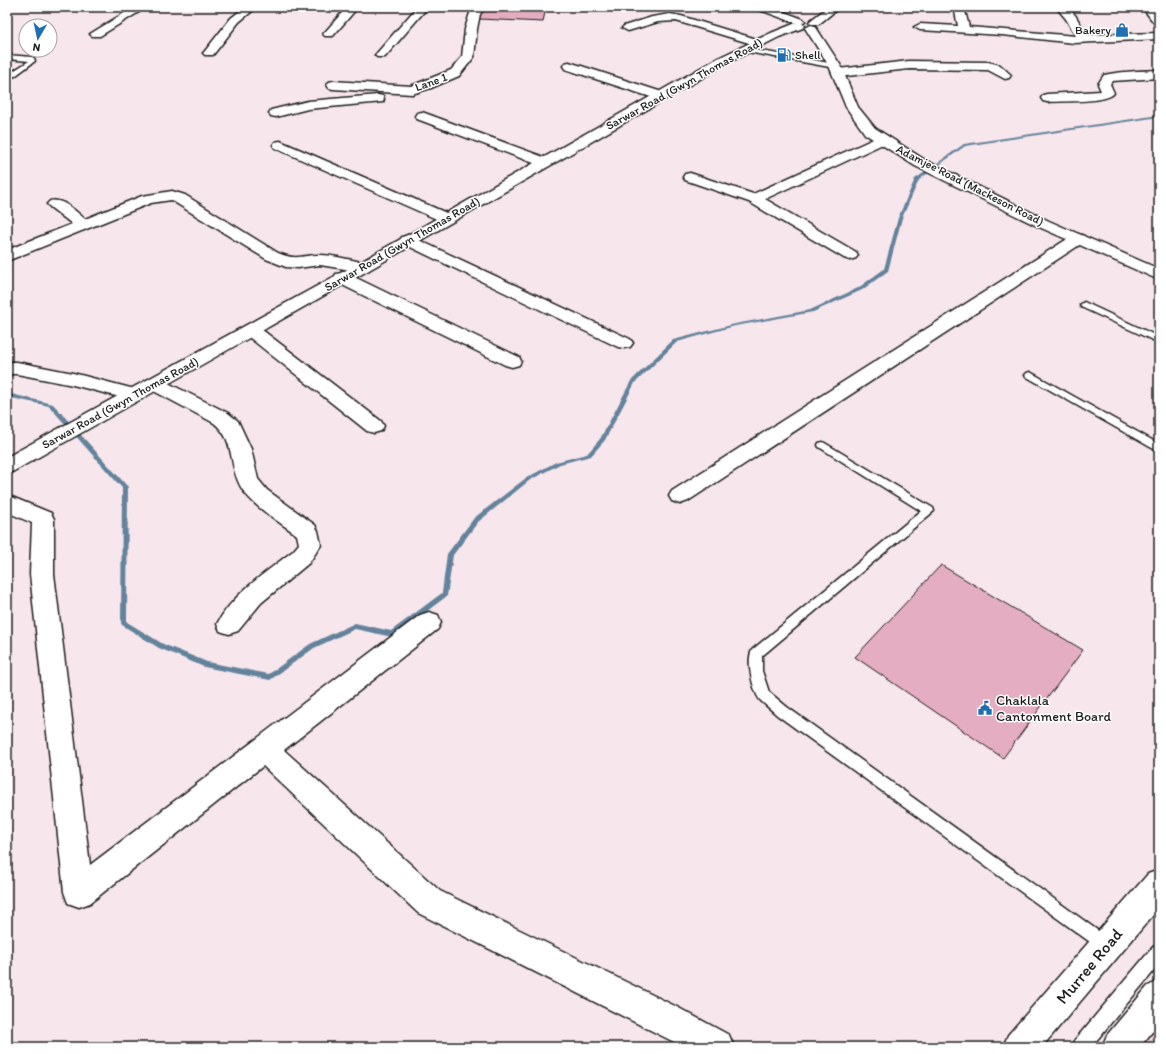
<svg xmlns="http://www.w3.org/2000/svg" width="1166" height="1054" viewBox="0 0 1166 1054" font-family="Itim,sans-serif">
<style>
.built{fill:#f2d5df}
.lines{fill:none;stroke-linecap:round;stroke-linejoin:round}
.stream{fill:#63839c;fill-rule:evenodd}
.building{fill:#e5adc1;stroke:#1c1c1c}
.lane-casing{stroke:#1c1c1c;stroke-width:3}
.street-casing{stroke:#1c1c1c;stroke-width:3}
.secondary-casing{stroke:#1c1c1c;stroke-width:3}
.primary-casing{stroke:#1c1c1c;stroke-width:3}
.lane{fill:#fff;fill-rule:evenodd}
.street{fill:#fff;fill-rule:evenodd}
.secondary{fill:#fff;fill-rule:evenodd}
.primary{fill:#fff;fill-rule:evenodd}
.labels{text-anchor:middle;stroke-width:3;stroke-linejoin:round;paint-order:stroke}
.far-poi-label{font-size:12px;fill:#1c1c1c;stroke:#fff;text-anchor:end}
.far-street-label{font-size:12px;fill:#1c1c1c;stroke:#fff}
.poi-label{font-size:14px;fill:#1c1c1c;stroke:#fff;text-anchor:start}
.near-street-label{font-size:17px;fill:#1c1c1c;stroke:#fff}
</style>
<rect width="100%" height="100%" fill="#f7e6ec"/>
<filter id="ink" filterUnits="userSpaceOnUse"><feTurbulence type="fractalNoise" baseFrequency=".025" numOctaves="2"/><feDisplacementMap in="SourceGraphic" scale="8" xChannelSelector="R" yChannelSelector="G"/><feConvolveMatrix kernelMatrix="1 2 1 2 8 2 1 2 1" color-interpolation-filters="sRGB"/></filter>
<g filter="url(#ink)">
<path class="built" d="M1159 1017V1047H1133Z"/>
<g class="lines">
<path class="stream" d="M1159 115V117L965 146 939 165 936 164 964 144Z
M925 172 928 173 919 180 902 218 888 271 862 290 813 312 735 326 677 342 635 383 605 440 591 456 560 464 530 480 478 522 453 555 447 596 394 636 392 637 355 629 314 648 270 680 204 667 159 648 122 625 121 623 122 488 49 406 7 397V393L53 404 128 487 127 622 163 644 207 662 269 674 310 644 353 624 355 623 391 631 442 593 447 554 474 518 526 478 556 462 587 454 600 439 631 381 673 340 735 324 810 310 858 288 884 269 898 218 915 179Z"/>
</g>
<path class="building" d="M487 7H546L543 22 479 19 481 13Z
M548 7H608L607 9 548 8Z
M941 565 1083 650 1003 758 855 657Z"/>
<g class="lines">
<defs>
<path id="lane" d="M744 48 835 64 838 66 835 68 742 51V49Z
M7 55 32 57 34 58 35 61 15 76 7 79V75L29 61 7 59Z
M1084 302 1159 337V343L1081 307 1080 305Z
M1030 372 1159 444V452L1027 377 1025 375 1027 373Z
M823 442 933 508 934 511 762 656V671L769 692 787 707 1111 940 1114 945 1111 950 1106 953 1101 950 777 715C772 710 765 705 760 700 753 691 746 661 752 650L921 511 819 447 818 445 819 443Z
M1159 945V965L1091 1047H1072L1074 1041 1153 947Z"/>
<path id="street" d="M134 7H147L100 36H92L90 34Z
M245 7H257L239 22 213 55H205L203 53 205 51 231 18Z
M347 7H358L333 36H325L323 34 325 32Z
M417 7H428L385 57H377L375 55 377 53Z
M475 7H486L480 14 477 29 474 57 459 76 431 88 412 94 333 89 329 88 327 85 329 82 333 81 411 86 451 70 462 57 465 29 470 13Z
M954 7H964L969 27 1076 36 1066 19 1056 7H1067L1075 15 1087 35 1159 33V39L1074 43 1002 35 920 30 914 27 920 24 958 26Z
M670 14 681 16 763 41 765 43 763 45 759 46 676 21 658 22 628 31 622 28 624 26 652 17Z
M909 61 988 62 1000 65 1011 75 1009 78 1005 79 988 70 909 69 838 77 834 76 832 73 834 70 838 69Z
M569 62 665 93 667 96 665 99H657L565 69 563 66 565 63Z
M1159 70V78L1112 81 1110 84 1114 93C1108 103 1060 101 1047 102L1043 101 1041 98 1043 95 1047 94 1101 91 1098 84 1104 75C1122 71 1140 71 1159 70Z
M378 95 383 96 384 99 383 102 308 109 276 117 271 116 269 113 271 110 308 101Z
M422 112 549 159 551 162 549 165 544 166 539 165 417 119 415 116 417 113Z
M882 135 887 136 889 139 887 142 765 199 856 252 858 255 856 258 850 260 844 258 749 202 685 180 683 177 685 174 690 173 753 194Z
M280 141 451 215 454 218 451 221 446 223 441 221 275 148 273 145 275 142Z
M172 191 185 195 278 253C297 261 301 255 320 255 334 255 349 260 363 262L369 264 371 267 369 270 363 272 320 265 298 268 286 267 266 259 171 200 151 203 7 261V250L72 224 50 207 47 204 50 201C63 198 75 211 85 219L142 196Z
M1078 234 1084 236 1086 239 1084 242 688 501 680 504 672 501 669 496 672 491 1072 236Z
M408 235 630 339 633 343 630 347 624 348 618 347 402 243 400 240 402 237Z
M342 273 348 274 519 357 521 361 519 365 512 367 505 365 336 282 334 278 336 274Z
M251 325 257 326 381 421 384 426 381 431 374 433 367 431 245 334 242 330 245 326Z
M7 362H17L73 373 142 391 145 395 142 399 135 401 73 385 17 374H7Z
M155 378 162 380 228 413 238 421 251 449 258 479 267 490 315 525 318 531 321 545 309 563 261 603 238 631 229 634 220 631 217 624C233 593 267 572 293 551L299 544 297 535C279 521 246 503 238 481 229 460 234 439 214 423L148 388 146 384 148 380Z
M7 495 51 513 54 519V574L90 865 420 615 429 612 438 615 441 622 438 629 284 750 440 891 675 1006 729 1035 734 1047H684L418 913 263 766 90 903 79 907 68 903 64 892 30 574 32 523 7 512Z"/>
<path id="secondary" d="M756 7H771L803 19 805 21 802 23 805 26 803 28 779 37 726 64 369 270 14 471 7 473V457L357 264 718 58 771 33 796 23 757 9Z
M828 7H840L819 24H811L809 22 811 20Z
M1142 7H1153L1159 15V25L1155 24Z
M811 25 815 26 841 66 858 107 875 128 925 160 1049 221 1159 269V280L1039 227 915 166 865 134 846 107 829 66 805 28Z"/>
<path id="primary" d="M1159 870V908L1042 1047H1003L1008 1035 1148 874Z
M1159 981V1023L1140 1047H1102L1107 1035 1148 986Z"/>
</defs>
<use href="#lane" class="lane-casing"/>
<use href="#street" class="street-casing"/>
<use href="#secondary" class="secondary-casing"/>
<use href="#primary" class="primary-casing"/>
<use href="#lane" class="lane"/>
<use href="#street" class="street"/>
<use href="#secondary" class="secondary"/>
<use href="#primary" class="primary"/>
</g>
</g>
<defs>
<symbol id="shop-bare" viewBox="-9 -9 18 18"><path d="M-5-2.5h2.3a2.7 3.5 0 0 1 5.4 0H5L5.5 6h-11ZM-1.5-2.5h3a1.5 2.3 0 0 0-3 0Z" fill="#1f6fb2" stroke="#fff" stroke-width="2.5" paint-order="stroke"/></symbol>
<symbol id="fuel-bare" viewBox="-9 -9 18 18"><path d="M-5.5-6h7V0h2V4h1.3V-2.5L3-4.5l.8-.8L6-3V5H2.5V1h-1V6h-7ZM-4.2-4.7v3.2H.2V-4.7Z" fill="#1f6fb2" stroke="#fff" stroke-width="2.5" paint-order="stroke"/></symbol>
<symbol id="civic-bare" viewBox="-9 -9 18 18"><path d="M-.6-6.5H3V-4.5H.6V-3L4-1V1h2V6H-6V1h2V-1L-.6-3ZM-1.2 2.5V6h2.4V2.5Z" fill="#1f6fb2" stroke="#fff" stroke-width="2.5" paint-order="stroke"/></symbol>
</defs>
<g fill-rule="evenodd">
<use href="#shop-bare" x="1112" y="20" width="20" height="20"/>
<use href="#fuel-bare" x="774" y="45" width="20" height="20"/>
<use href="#civic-bare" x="975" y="698" width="20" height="20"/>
</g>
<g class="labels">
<g class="far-poi-label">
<text x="1111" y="34">Bakery</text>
<text x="795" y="59" text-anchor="start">Shell</text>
</g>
<g class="far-street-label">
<text transform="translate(431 82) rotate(-20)" y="4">Lane 1</text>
<text transform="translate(684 84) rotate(-29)" y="4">Sarwar Road (Gwyn Thomas Road)</text>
<text transform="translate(970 185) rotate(27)" y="4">Adamjee Road (Mackeson Road)</text>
<text transform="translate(402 244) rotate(-30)" y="4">Sarwar Road (Gwyn Thomas Road)</text>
<text transform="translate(120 403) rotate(-29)" y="4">Sarwar Road (Gwyn Thomas Road)</text>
</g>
<g class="poi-label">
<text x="996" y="705">Chaklala<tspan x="996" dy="16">Cantonment Board</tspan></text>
</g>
<g class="near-street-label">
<text transform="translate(1089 966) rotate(-50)" y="6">Murree Road</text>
</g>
</g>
<rect width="1166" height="1054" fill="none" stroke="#fff" stroke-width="24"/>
<rect x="12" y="12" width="1142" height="1030" fill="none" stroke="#1c1c1c" stroke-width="1.5" filter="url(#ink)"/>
<g transform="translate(38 38) rotate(189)"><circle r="19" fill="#ffffff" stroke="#a4a4a4"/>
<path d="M0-3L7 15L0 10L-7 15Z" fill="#1f6fb2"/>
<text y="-6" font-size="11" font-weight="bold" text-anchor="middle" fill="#1c1c1c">N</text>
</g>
</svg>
